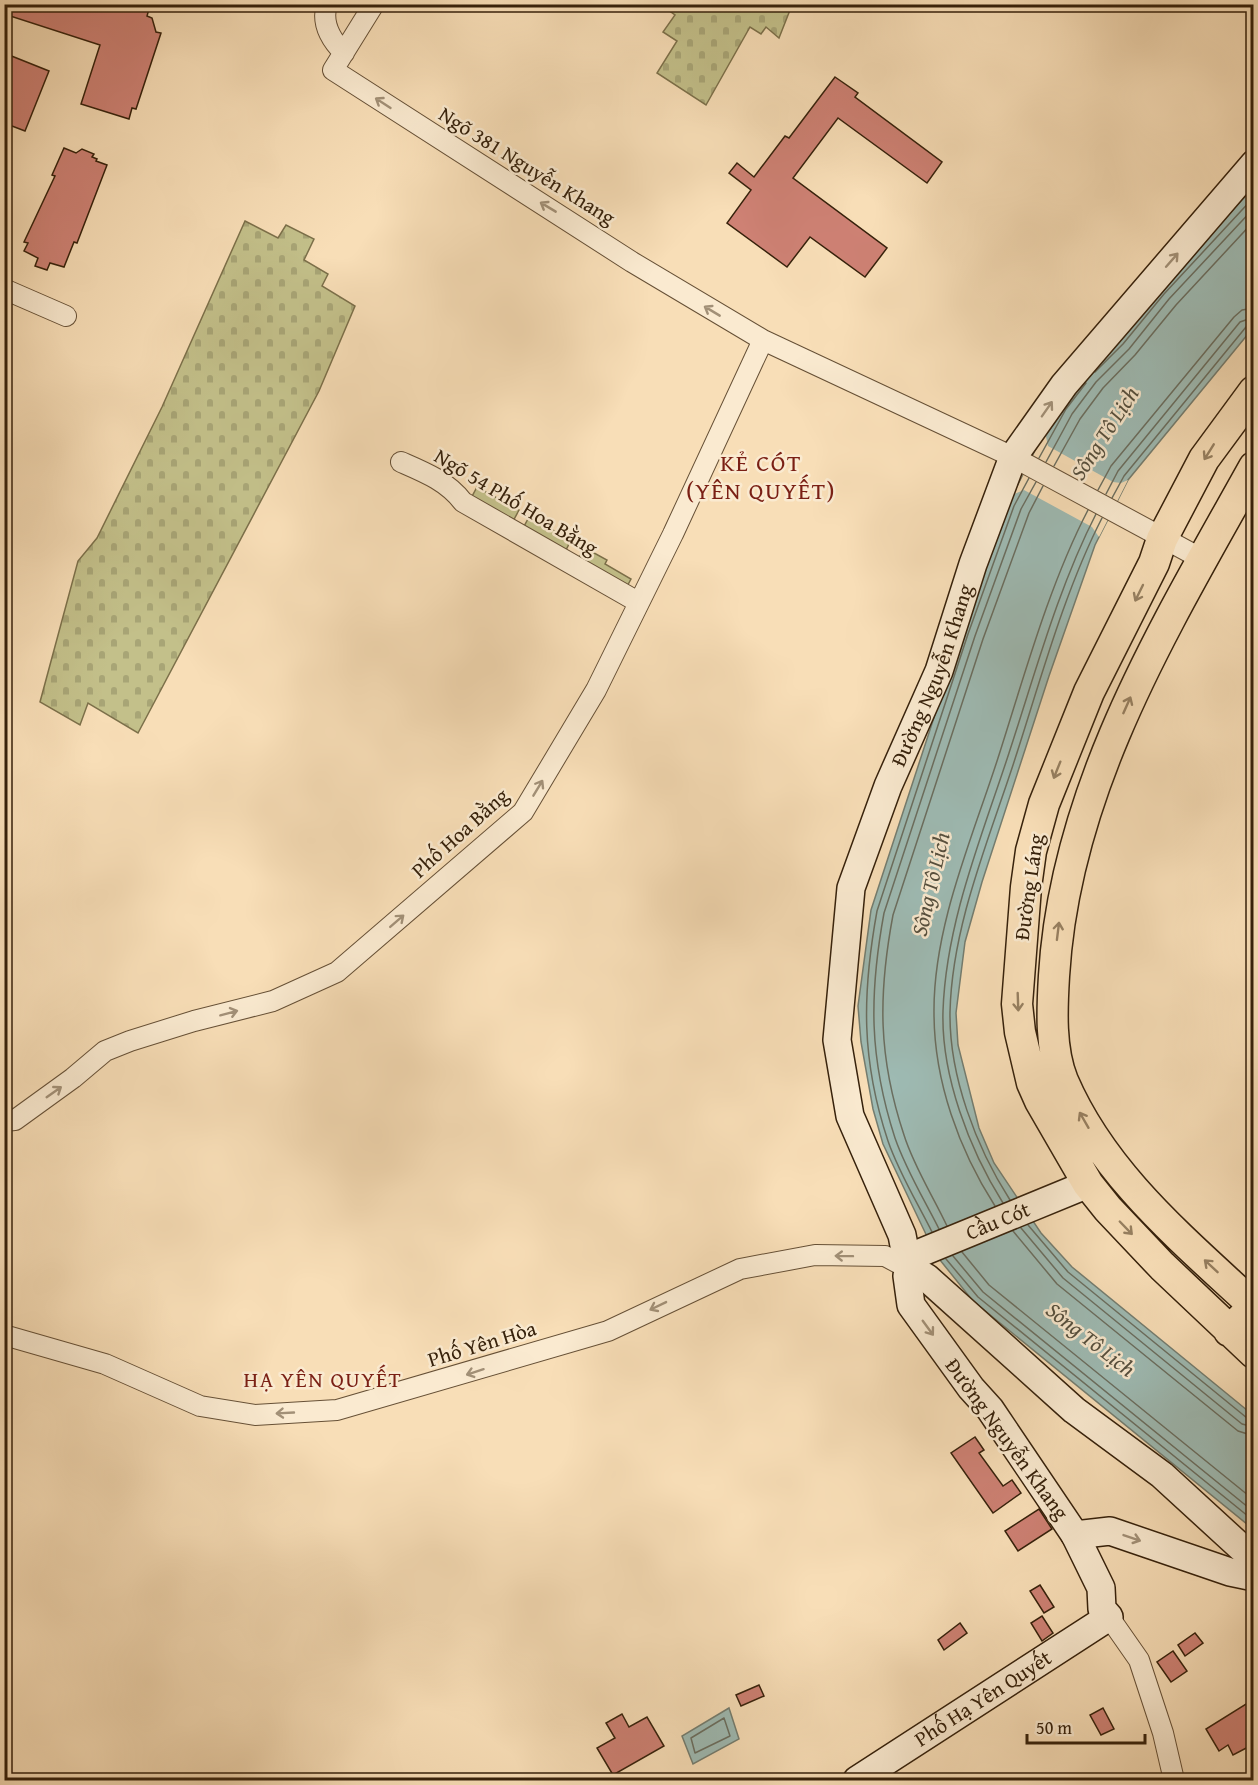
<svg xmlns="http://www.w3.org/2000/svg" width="1258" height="1785" viewBox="0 0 1258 1785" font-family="'Gentium Book Plus',serif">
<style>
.cemetery{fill:url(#cemetery-stones);stroke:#7c704a;stroke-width:1.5}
.green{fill:#c3c08a;stroke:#7c704a;stroke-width:1.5}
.water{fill:#9ebbb4;stroke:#747d70;stroke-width:1.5}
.pier{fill:#f8deb7}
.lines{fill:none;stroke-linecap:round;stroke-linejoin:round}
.shore{stroke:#6a6e60;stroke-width:1.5}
.building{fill:#ce8174;stroke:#36210b;stroke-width:1.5}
.street-casing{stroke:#665036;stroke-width:22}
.secondary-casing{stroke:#36210b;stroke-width:30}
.primary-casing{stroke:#36210b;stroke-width:33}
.street{stroke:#faead0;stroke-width:20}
.secondary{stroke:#faead0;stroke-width:27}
.primary{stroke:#f8deb7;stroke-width:30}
.oneway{stroke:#a29077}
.oneway2{stroke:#978061}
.labels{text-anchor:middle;stroke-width:5;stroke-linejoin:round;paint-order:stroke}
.street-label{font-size:21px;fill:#36210b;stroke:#faead0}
.water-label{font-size:22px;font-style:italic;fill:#554f3e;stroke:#faead0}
.neighbourhood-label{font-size:22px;letter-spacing:1.5px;fill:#7a1f14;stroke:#faead0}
.quarter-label{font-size:24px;letter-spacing:1.5px;fill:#7a1f14;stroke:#faead0}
</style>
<defs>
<pattern id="cemetery-stones" width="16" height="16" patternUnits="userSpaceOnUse" patternTransform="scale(1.5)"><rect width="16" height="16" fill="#c3c08a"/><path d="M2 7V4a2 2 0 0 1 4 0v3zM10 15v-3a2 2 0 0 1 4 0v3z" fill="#a8a576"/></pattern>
</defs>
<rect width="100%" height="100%" fill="#f8deb7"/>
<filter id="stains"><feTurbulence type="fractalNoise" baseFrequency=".00333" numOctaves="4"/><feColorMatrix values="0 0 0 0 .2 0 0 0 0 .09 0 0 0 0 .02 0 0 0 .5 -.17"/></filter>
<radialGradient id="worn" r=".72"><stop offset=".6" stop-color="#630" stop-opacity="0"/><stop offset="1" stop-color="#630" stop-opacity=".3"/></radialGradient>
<path class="cemetery" d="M784 5 790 10 779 38 766 27 761 34 750 27 706 105 657 73 677 41 663 32 675 15 661 5Z
M245 221 278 238 286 225 314 239 304 260 328 274 322 286 355 306 319 391 138 733 88 703 80 725 40 702 78 561 97 538 162 407Z"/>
<path class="green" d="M477 487 519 510 511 525 469 502Z
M529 517 571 540 563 556 521 532Z
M585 548 607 560 605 564 631 579 625 590 576 562Z"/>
<path class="water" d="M1253 188V328L1128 480 1095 545 1049 676 982 882 965 942 956 1013 958 1045 979 1128 994 1163 1041 1233 1072 1267 1253 1415V1529L973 1301 940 1260 932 1247 883 1144 873 1109 861 1042 858 1006 871 910 962 632 1009 503 1045 432 1061 406 1159 290Z
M729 1708 739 1739 693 1764 682 1736Z"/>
<path class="pier" d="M1045 432 1048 446 1113 482 1121 483 1128 480 1099 537 1092 527 1024 490 1014 494Z"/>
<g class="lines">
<path class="shore" d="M1095 372 1123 344 1164 294 1254 197
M1039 458 1066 409 1086 383
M1046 462 1072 414 1096 382 1129 349 1169 299 1254 208
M1054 466 1080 419 1103 388 1135 355 1176 305 1254 221
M1098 490 1111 466 1234 317 1242 310 1254 308
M1106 494 1118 471 1240 322 1254 317
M1112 498 1124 476 1246 327 1254 325
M1010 1200C976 1147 949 1076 950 1012 952 926 988 842 1014 762 1040 682 1064 592 1102 518
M1003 1203C969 1149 941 1075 943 1011 946 922 982 836 1009 753 1035 674 1058 588 1096 514
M995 1206C959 1150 934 1081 934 1013 933 927 972 839 998 758 1024 677 1049 585 1088 510
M1028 1225 1068 1272 1247 1418 1254 1420
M947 1226C933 1196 914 1167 904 1135 878 1057 878 995 893 915L983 639 1029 513 1043 486
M1021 1228 1063 1278 1242 1424 1254 1427
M939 1229C924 1199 906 1170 895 1138 869 1058 869 995 884 913L975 636 1021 509 1036 482
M1013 1231 1057 1284 1238 1431 1254 1436
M932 1232C917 1202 899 1173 888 1141 861 1060 862 994 877 911L968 634 1014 506 1029 478
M962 1252 989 1285 1254 1500
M953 1256 983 1292 1254 1512
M946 1259 978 1297 1254 1521
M724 1718 730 1736 695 1753 691 1738Z"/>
</g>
<path class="building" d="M4 4H135L149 9 147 16 152 18 156 32 161 33 136 109 132 108 129 119 81 104 100 45 4 14Z
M4 53 49 71 25 131 4 123Z
M835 77 858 93 855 97 942 162 927 183 838 118 793 178 887 248 865 277 810 237 787 267 727 223 751 190 729 173 737 163 754 177 785 136 789 138Z
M64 148 76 153 82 149 94 154 92 157 97 159 96 161 107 165 77 243 74 242 64 267 50 263 47 270 35 266 38 258 24 251 28 243 24 242 55 176 52 175Z
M975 1437 984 1450 979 1453 1003 1486 1012 1480 1021 1493 993 1513 951 1453Z
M1039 1509 1052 1529 1018 1551 1005 1531Z
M1040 1585 1054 1607 1044 1613 1030 1591Z
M1042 1616 1053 1633 1042 1641 1031 1623Z
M960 1623 967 1633 944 1650 938 1640Z
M1195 1633 1203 1643 1185 1656 1178 1645Z
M1173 1651 1187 1671 1171 1682 1157 1662Z
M759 1685 764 1696 741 1706 736 1695Z
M1254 1699V1744L1233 1755 1228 1745 1219 1751 1206 1729Z
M1103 1708 1114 1729 1101 1735 1090 1715Z
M622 1714 629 1727 647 1717 664 1746 613 1775 597 1748 615 1738 606 1723Z"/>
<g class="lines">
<defs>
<path id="street" d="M327 4C321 23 331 40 344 53
M374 4 333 70 632 262 763 340 1013 457 1202 559
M4 289 66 316
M401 462C424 472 447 481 463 502L638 602
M4 1121 15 1120 73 1078 105 1051 130 1041 194 1021 273 1001 337 972 523 812 596 690 673 534 763 340
M4 1335 105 1364 200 1406 255 1415 337 1410 608 1331 740 1269 815 1255 885 1256 900 1264
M1109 1617 1139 1660 1163 1733 1174 1780"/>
<g id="secondary">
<path id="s1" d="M907 1261 902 1235 850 1116 837 1040 851 888 888 786 939 671 973 564 1013 457 1064 385 1254 164"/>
<path id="s2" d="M909 1261 915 1255 1088 1184"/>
<path d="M914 1270 927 1278 1074 1410 1162 1475 1246 1552 1254 1567"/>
<path d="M1075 1535 1110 1531 1230 1572 1254 1577"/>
<path id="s3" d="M857 1780 1109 1617 1102 1609 1101 1588 1075 1535 990 1409 971 1388 911 1305 907 1276"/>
</g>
<path id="primary" d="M1254 391 1204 459 1162 539 1154 563 1089 692 1044 804 1031 851 1026 887 1017 1004 1020 1032 1032 1083 1040 1101 1088 1184 1108 1209 1162 1266 1254 1353
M1229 1331 1254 1306C1181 1238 1103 1174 1063 1081 1050 1049 1052 1009 1054 976 1065 788 1165 627 1254 467"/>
</defs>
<use href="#street" class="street-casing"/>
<use href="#secondary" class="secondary-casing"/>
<use href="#primary" class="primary-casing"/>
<use href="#street" class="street"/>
<use href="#secondary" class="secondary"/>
<use href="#primary" class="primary"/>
</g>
<defs><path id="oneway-shaft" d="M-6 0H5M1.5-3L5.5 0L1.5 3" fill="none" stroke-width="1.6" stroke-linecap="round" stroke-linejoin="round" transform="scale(1.5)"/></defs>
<g class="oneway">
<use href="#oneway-shaft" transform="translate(383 103) rotate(-147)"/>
<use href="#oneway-shaft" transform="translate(548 207) rotate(-149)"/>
<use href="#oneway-shaft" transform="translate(1172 260) rotate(-49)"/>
<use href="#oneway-shaft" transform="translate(712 311) rotate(-149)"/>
<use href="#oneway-shaft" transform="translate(1047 409) rotate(-55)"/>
<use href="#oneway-shaft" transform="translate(538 788) rotate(-59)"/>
<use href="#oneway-shaft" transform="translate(397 921) rotate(-41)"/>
<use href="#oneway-shaft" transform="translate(229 1013) rotate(-15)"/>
<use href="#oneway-shaft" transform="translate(54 1092) rotate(-35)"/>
<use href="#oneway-shaft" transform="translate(844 1256) rotate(-179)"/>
<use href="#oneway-shaft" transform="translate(658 1306) rotate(154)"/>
<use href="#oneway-shaft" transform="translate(928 1328) rotate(54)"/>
<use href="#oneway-shaft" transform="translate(475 1372) rotate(162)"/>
<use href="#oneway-shaft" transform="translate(285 1413) rotate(177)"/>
<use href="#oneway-shaft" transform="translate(1132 1538) rotate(19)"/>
</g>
<g class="oneway2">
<use href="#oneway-shaft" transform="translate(1209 452) rotate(122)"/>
<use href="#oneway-shaft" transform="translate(1139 593) rotate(116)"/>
<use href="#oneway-shaft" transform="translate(1127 705) rotate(-66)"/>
<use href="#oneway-shaft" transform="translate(1057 770) rotate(112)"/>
<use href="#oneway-shaft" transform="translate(1058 931) rotate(-83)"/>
<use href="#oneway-shaft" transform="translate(1018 1002) rotate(88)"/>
<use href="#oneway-shaft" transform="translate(1084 1120) rotate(-120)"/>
<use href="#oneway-shaft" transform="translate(1126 1228) rotate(46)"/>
<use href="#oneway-shaft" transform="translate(1211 1266) rotate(-137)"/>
</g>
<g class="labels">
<g class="street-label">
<text transform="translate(527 166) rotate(32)" y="7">Ngõ 381 Nguyễn Khang</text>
<text transform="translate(516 502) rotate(31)" y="7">Ngõ 54 Phố Hoa Bằng</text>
<text dy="7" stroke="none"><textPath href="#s1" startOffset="614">Đường Nguyễn Khang</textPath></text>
<text transform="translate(460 833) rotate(-42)" y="7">Phố Hoa Bằng</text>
<text transform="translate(1029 887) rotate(-82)" y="7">Đường Láng</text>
<text dy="7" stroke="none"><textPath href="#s2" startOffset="98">Cầu Cót</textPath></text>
<text transform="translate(482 1344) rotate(-17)" y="7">Phố Yên Hòa</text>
<text transform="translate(1007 1439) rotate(54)" y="7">Đường Nguyễn Khang</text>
<text dy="7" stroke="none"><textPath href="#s3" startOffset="150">Phố Hạ Yên Quyết</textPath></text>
</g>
<g class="water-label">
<text transform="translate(1104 433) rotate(-57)" y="8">Sông Tô Lịch</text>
<text transform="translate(930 884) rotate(-77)" y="8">Sông Tô Lịch</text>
<text transform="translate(1091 1339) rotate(38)" y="8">Sông Tô Lịch</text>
</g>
<g class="neighbourhood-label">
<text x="323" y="1387">HẠ YÊN QUYẾT</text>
</g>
<g class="quarter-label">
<text x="761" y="471">KẺ CÓT<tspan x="761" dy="28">(YÊN QUYẾT)</tspan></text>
</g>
</g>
<rect width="1258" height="1785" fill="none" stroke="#f8deb7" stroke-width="24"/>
<rect x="6" y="6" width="1246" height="1773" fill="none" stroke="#36210b" stroke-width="3"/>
<rect x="12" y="12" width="1234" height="1761" fill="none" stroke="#36210b" stroke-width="1.5"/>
<path d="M1027 1734v9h118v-9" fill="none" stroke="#36210b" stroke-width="3"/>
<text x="1036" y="1734" font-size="18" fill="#36210b" stroke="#faead0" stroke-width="4.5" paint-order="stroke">50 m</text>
<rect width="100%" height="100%" filter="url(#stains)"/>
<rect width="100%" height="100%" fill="url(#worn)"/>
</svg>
